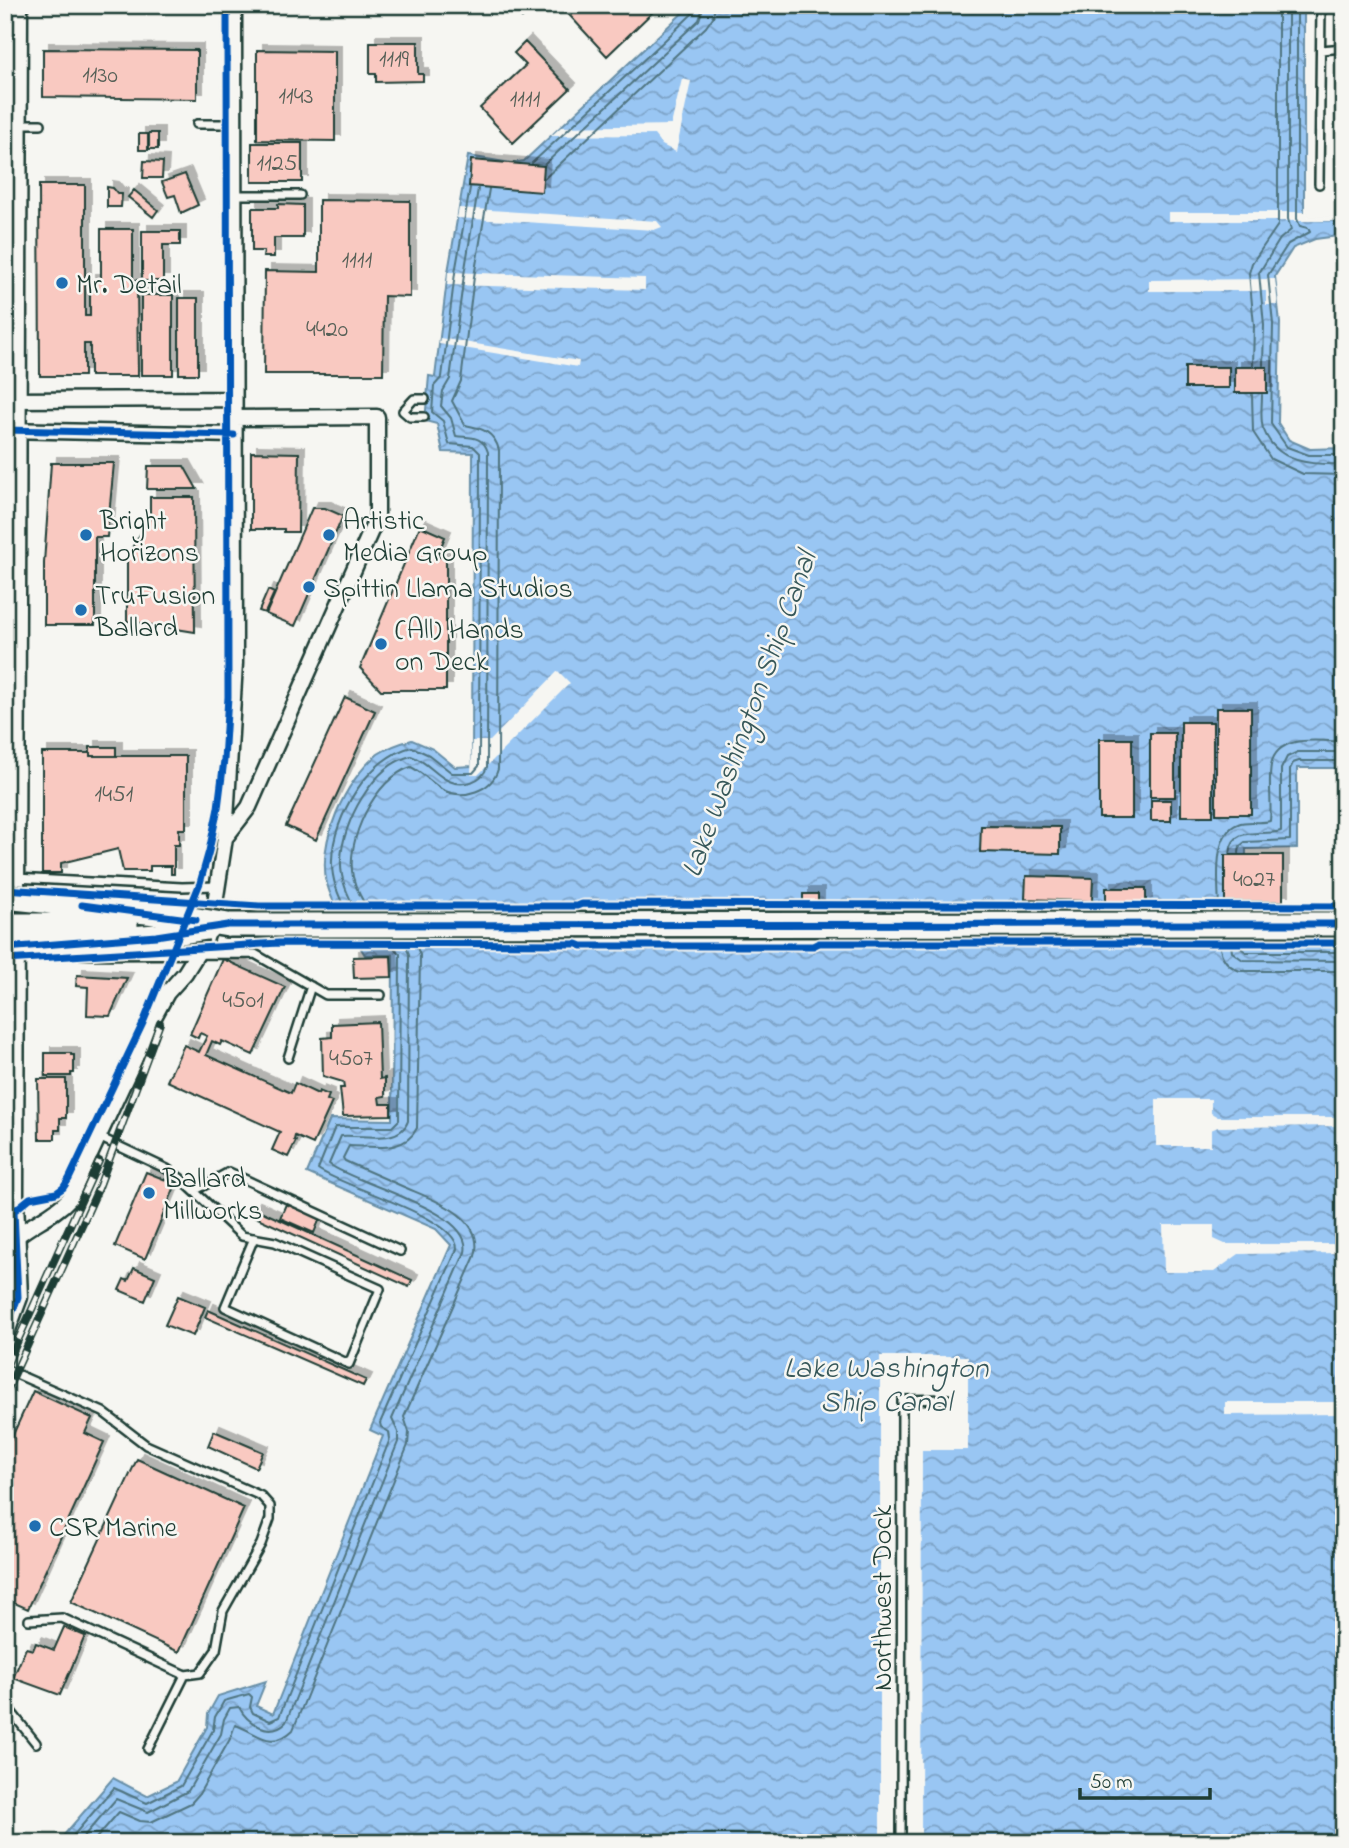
<svg xmlns="http://www.w3.org/2000/svg" width="1349" height="1848" viewBox="0 0 1349 1848" font-family="'Indie Flower',sans-serif">
<style>
.water{fill:url(#water-waves);stroke:#688fa7;stroke-width:2}
.pier{fill:#f6f6f2}
.lines{fill:none;stroke-linecap:round;stroke-linejoin:round}
.shore{stroke:#507480;stroke-width:2}
.building{fill:#f9c9c1;stroke:#1f3d34;stroke-width:2;filter:url(#shadow)}
.service-casing{stroke:#1f3d34;stroke-width:12}
.minor-casing{stroke:#1f3d34;stroke-width:19}
.tertiary-casing{stroke:#1f3d34;stroke-width:23}
.primary-casing{stroke:#1f3d34;stroke-width:28}
.service{stroke:#f6f6f2;stroke-width:7}
.minor{stroke:#f6f6f2;stroke-width:14}
.tertiary{stroke:#f6f6f2;stroke-width:18}
.primary{stroke:#f6f6f2;stroke-width:23}
.rail-casing{stroke:#1f3d34;stroke-width:8}
.rail{stroke:#f6f6f2;stroke-width:5;stroke-dasharray:16;stroke-linecap:butt}
.primary-bridge-casing{stroke:#1f3d34;stroke-width:28;stroke-linecap:butt}
.primary-bridge{stroke:#f6f6f2;stroke-width:23}
.cycleway-casing{stroke:#f6f6f2;stroke-width:11}
.cycleway{stroke:#0057b8;stroke-width:7}
.poi-dot{fill:#1f6fb2;stroke:#f6f6f2;stroke-width:2.5}
.labels{text-anchor:middle;stroke-width:5;stroke-linejoin:round;paint-order:stroke}
.number-label{font-size:24px;fill:#566057}
.poi-label{font-size:28px;fill:#1f3d34;stroke:#f6f6f2;text-anchor:start}
.street-label{font-size:28px;fill:#1f3d34;stroke:#f6f6f2}
.water-label{font-size:30px;font-style:italic;fill:#37585a;stroke:#f6f6f2}
</style>
<defs>
<pattern id="water-waves" width="16" height="10" patternUnits="userSpaceOnUse" patternTransform="scale(1.75)"><rect width="16" height="10" fill="#99c6f3"/><path d="M0 5q4-4 8 0t8 0" fill="none" stroke="#7ca2c6"/></pattern>
<filter id="shadow"><feDropShadow dx="6" dy="-6" stdDeviation="0" flood-color="#0004"/></filter>
</defs>
<rect width="100%" height="100%" fill="#f6f6f2"/>
<filter id="ink" filterUnits="userSpaceOnUse"><feTurbulence type="fractalNoise" baseFrequency=".0143" numOctaves="2"/><feDisplacementMap in="SourceGraphic" scale="14" xChannelSelector="R" yChannelSelector="G"/><feConvolveMatrix kernelMatrix="1 2 1 2 8 2 1 2 1" color-interpolation-filters="sRGB"/></filter>
<g filter="url(#ink)">
<path class="water" d="M691 5H1304V220L1344 221V229L1338 236 1315 239 1293 248 1275 276 1280 323 1278 423 1289 440 1310 449 1344 448V768H1297V848L1246 849 1245 945H1344V1843H57L113 1778 147 1796 176 1782 207 1727 208 1714 218 1696 266 1681 256 1706 273 1714 383 1436 370 1430 451 1245 436 1229 307 1173 330 1119 392 1120 393 955H365C351 932 334 909 327 884 317 842 345 780 378 754 389 747 400 743 412 740L433 749 455 767 472 766 473 453 443 452 437 424 425 421 429 376 435 377 448 272 468 156 511 163 524 161Z"/>
<path class="pier" d="M682 79 691 81 676 152 662 145 654 135 551 136 561 127 671 125Z
M459 208 657 221 662 227 654 230 457 218Z
M1168 212H1307V217H1344V221H1168Z
M448 272 645 278V290L447 285Z
M1275 279 1278 305H1266V291H1149V280Z
M440 338 579 361 578 367 439 344Z
M558 671 570 683 478 775H471L472 741H490Z
M803 901 818 904H1249V942H1344V945L820 946 814 950 581 949 575 946H356L331 905Z
M1156 1099H1211V1113L1218 1117H1344V1126L1218 1127 1211 1130V1146H1156Z
M1163 1225H1214V1239L1225 1244H1344V1253L1239 1254 1214 1272H1164Z
M880 1356H968V1450H922L921 1843H880Z
M1225 1402H1344V1414L1225 1415Z"/>
<g class="lines">
<path class="shore" d="M1297 5V219L1300 226 1308 228 1310 232 1288 244 1268 275 1273 324 1271 424 1287 447 1309 455H1344
M532 163 665 40 693 13 695 5
M545 164 699 20 704 5
M545 178 706 27 713 17 715 5
M1253 365 1254 325 1249 273 1252 263 1278 225V5
M1263 365 1264 325 1259 273 1280 239 1291 230 1288 219V5
M1252 395 1253 432 1271 459 1303 474 1344 475
M1262 395C1262 405 1260 419 1263 428 1276 464 1312 465 1344 464
M1230 853C1232 824 1263 837 1281 831V769L1287 757 1298 752H1344
M1239 853 1240 846 1245 842 1290 840V769L1293 763 1299 761H1344
M1219 911C1219 887 1211 834 1238 824 1248 820 1260 824 1270 821 1272 803 1268 783 1271 765 1277 733 1321 741 1344 742
M347 912C338 896 331 879 332 860 333 817 368 757 412 747L429 755 452 773H473L479 766 480 453 473 446 449 444 443 421 432 412 434 386 442 377 455 273 470 188
M357 912C348 896 340 880 341 860 342 823 373 765 411 756 427 761 435 775 449 781 463 787 482 782 487 767L488 452C483 435 470 438 456 436L451 418 441 406 443 391 450 379 464 275 478 189
M370 912C363 901 356 890 353 877 345 841 375 778 411 767 423 773 432 783 443 790 463 800 492 791 498 769L499 450C494 432 482 428 465 425L452 401 461 381 474 277 489 189
M1219 937C1219 954 1224 965 1240 971H1344
M1230 937 1232 952 1243 960 1344 961
M1238 937 1239 947 1246 952H1344
M67 1843 114 1788 147 1803 181 1786 213 1730 215 1717 224 1701 249 1694 252 1697 250 1707 253 1713 270 1721 279 1717 390 1439 389 1432 381 1427 380 1423 457 1249C458 1217 342 1187 318 1169L335 1127H392L399 1120 400 954 394 948 369 947 363 938
M78 1843 116 1799 148 1812 188 1791 221 1734 224 1719 230 1708 239 1707C247 1723 270 1738 286 1722L398 1442V1432L392 1419 465 1252C474 1210 356 1185 329 1164L341 1136C362 1134 400 1145 408 1121L409 954C403 936 389 940 374 938
M92 1843 119 1812 140 1821 151 1822 191 1803 199 1794 230 1739 235 1725C256 1731 270 1752 293 1730L408 1445 409 1432 404 1417 475 1256C486 1216 431 1199 404 1187 384 1178 365 1170 345 1161L343 1158 349 1146C373 1146 404 1154 417 1128L420 955 413 938"/>
</g>
<path class="building" d="M510 5H535L522 18Z
M560 5H660L607 56Z
M370 42H418V74H423V81L376 82V74H370Z
M525 42 570 89 513 143 480 108 526 65 514 53Z
M43 49 197 50V99L43 97Z
M257 50 335 51V141L257 140Z
M149 133H158V149H149Z
M139 134H148V150H139Z
M252 143H302V182H252Z
M471 160 544 166 542 192 469 186Z
M144 161 163 162 162 178H143Z
M185 174 198 205 181 213 175 195 168 197 162 182Z
M39 185H85V316H90V280H101V229H133V280H137L138 376H90V344H84V376H40Z
M107 187 113 188 118 194H122L121 207H107Z
M134 190 158 210 153 217 128 197Z
M319 200 410 201V297L384 296 383 374H264L265 271 319 272Z
M278 204 303 205V238H274V257H263L264 251H252V208H278Z
M142 231H180V245H163V281H142Z
M141 295H173V375H141Z
M179 298H198V374H179Z
M1185 367H1229V388H1185Z
M1235 367H1267V393H1235Z
M251 452 299 453 298 532H284V529H251Z
M51 463H114L107 537H95V625H44V563Z
M148 466H184L197 489H147Z
M150 497H194L195 632 127 621V556L150 518Z
M312 508H325L343 516 295 626 266 614Z
M420 526 445 537 437 556 446 559V690H381L360 668Z
M268 590 274 593 265 613 259 611Z
M345 697 375 711 316 840 286 826Z
M1216 708H1251V814H1216Z
M1181 722H1213V816H1181Z
M1150 733H1175V797H1150Z
M1099 739H1132V818H1099Z
M90 747H116V756H90Z
M42 753H90V756H186V829H179V845H174V874H171V866H150V871H123L118 849 61 863V873H42Z
M1151 800H1171V821H1151Z
M981 826 1060 827V854L980 852Z
M1225 855H1283V901H1225Z
M1026 876 1093 878 1092 901 1025 899Z
M1106 888H1146V904H1106Z
M803 894H818V907H803Z
M391 956 392 977 354 978 353 957Z
M223 959 285 987 253 1055 222 1041 220 1045 212 1041 206 1055 291 1093 295 1083 318 1094 319 1091 329 1095 327 1100 332 1102 313 1144 295 1136 294 1140 296 1141 288 1157 272 1150 280 1132 167 1081 184 1045 199 1052 207 1036 200 1033 198 1038 190 1034Z
M77 975 127 978 110 1016 87 1015 88 987 76 986Z
M378 1022 380 1079 385 1078V1096L379 1097 380 1104H391V1115L343 1116 340 1088H344L343 1082 323 1076 322 1038 332 1037V1024Z
M45 1053H71V1055H74V1073H71V1076H45Z
M38 1079H66V1118H60V1130H55V1139H39Z
M146 1172 176 1184 145 1259 115 1246Z
M286 1204 320 1218 314 1233 280 1218Z
M254 1208 412 1280 409 1287 251 1215Z
M134 1268 155 1277 145 1301 119 1290 124 1279 128 1281Z
M178 1296 205 1307 193 1336 165 1325Z
M208 1310 366 1380 363 1386 205 1317Z
M33 1391 92 1418 85 1433 104 1442 28 1609 8 1600 5 1606V1452Z
M214 1431 263 1452 256 1468 208 1446Z
M137 1459 244 1508 179 1652 71 1602Z
M64 1627 85 1636 60 1695 13 1678 26 1648 33 1650 36 1643 54 1650Z"/>
<g class="lines">
<defs>
<path id="service" d="M1321 50 1344 48
M18 124H41
M197 124H234
M1319 184 1321 5
M234 195H300
M424 417H410L403 411 414 399H425
M16 878 182 887 217 886
M54 955 255 954 326 995H381
M288 1058 311 986
M99 1137 167 1169 180 1178 242 1236 275 1242 380 1289 349 1364 225 1307 254 1238
M194 1191 229 1172 400 1251
M5 1369 103 1412 146 1445 261 1496 270 1506V1519L261 1544 223 1611 216 1650 200 1673 185 1675 62 1618 29 1620
M5 1704 36 1743
M148 1749 185 1675
M901 1843 902 1400 948 1399"/>
<path id="minor" d="M5 400 234 399
M5 430 234 435
M225 838 249 807 377 517V417L234 418
M16 1237C33 1222 54 1216 70 1198L154 1017 167 993 185 973 205 941 213 916 225 838 235 663 234 5"/>
<path id="tertiary" d="M5 1332 18 1297 14 1200 18 5"/>
<path id="primary" d="M228 925 1344 924"/>
</defs>
<use href="#service" class="service-casing"/>
<use href="#minor" class="minor-casing"/>
<use href="#tertiary" class="tertiary-casing"/>
<use href="#primary" class="primary-casing"/>
<use href="#service" class="service"/>
<use href="#minor" class="minor"/>
<use href="#tertiary" class="tertiary"/>
<use href="#primary" class="primary"/>
<defs>
<path id="rail" d="M5 1369 99 1161
M5 1395 99 1187 160 1023"/>
</defs>
<use href="#rail" class="rail-casing"/>
<use href="#rail" class="rail"/>
<defs>
<path id="primary-bridge" d="M5 897 156 913 228 925
M5 925H126
M5 948 156 936 207 928"/>
</defs>
<use href="#primary-bridge" class="primary-bridge-casing"/>
<use href="#primary-bridge" class="primary-bridge"/>
<defs>
<path id="cycleway" d="M5 430 234 435
M5 889 259 906H577L582 904 1344 906
M82 905 196 920
M5 948 156 936 228 925 1344 924
M5 960 279 943 577 944 582 946H813L819 943H1344
M5 1332 18 1297 14 1211 30 1198 56 1193 63 1188 69 1179 143 1023 200 883 209 851 218 808 224 760 228 697 227 5"/>
</defs>
<use href="#cycleway" class="cycleway-casing"/>
<use href="#cycleway" class="cycleway"/>
</g>
</g>
<g class="poi-dot">
<circle cx="62" cy="283" r="7"/>
<circle cx="86" cy="535" r="7"/>
<circle cx="329" cy="535" r="7"/>
<circle cx="309" cy="587" r="7"/>
<circle cx="81" cy="610" r="7"/>
<circle cx="381" cy="644" r="7"/>
<circle cx="149" cy="1193" r="7"/>
<circle cx="35" cy="1526" r="7"/>
</g>
<g class="labels">
<g class="number-label">
<text x="394" y="66">1119</text>
<text x="100" y="82">1130</text>
<text x="296" y="103">1143</text>
<text x="525" y="106">1111</text>
<text x="277" y="170">1125</text>
<text x="357" y="267">1111</text>
<text x="327" y="336">4420</text>
<text x="114" y="801">1451</text>
<text x="1254" y="886">4027</text>
<text x="243" y="1007">4501</text>
<text x="351" y="1065">4507</text>
</g>
<g class="poi-label">
<text x="76" y="293">Mr. Detail</text>
<text x="100" y="529">Bright<tspan x="100" dy="32">Horizons</tspan></text>
<text x="343" y="529">Artistic<tspan x="343" dy="32">Media Group</tspan></text>
<text x="323" y="597">Spittin Llama Studios</text>
<text x="95" y="604">TruFusion<tspan x="95" dy="32">Ballard</tspan></text>
<text x="395" y="638">(All) Hands<tspan x="395" dy="32">on Deck</tspan></text>
<text x="163" y="1187">Ballard<tspan x="163" dy="32">Millworks</tspan></text>
<text x="49" y="1536">CSR Marine</text>
</g>
<g class="street-label">
<text transform="translate(881 1598) rotate(-90)" y="10">Northwest Dock</text>
</g>
<g class="water-label">
<text transform="translate(748 714) rotate(-70)" y="10">Lake Washington Ship Canal</text>
<text x="886" y="1377">Lake Washington<tspan x="886" dy="34">Ship Canal</tspan></text>
</g>
</g>
<rect width="1349" height="1848" fill="none" stroke="#f6f6f2" stroke-width="28"/>
<rect x="14" y="14" width="1321" height="1820" fill="none" stroke="#1f3d34" stroke-width="2.5" filter="url(#ink)"/>
<path d="M1080 1788v10h130v-10" fill="none" stroke="#1f3d34" stroke-width="3.5"/>
<text x="1090" y="1788" font-size="21" fill="#1f3d34" stroke="#f6f6f2" stroke-width="5" paint-order="stroke">50 m</text>
</svg>
